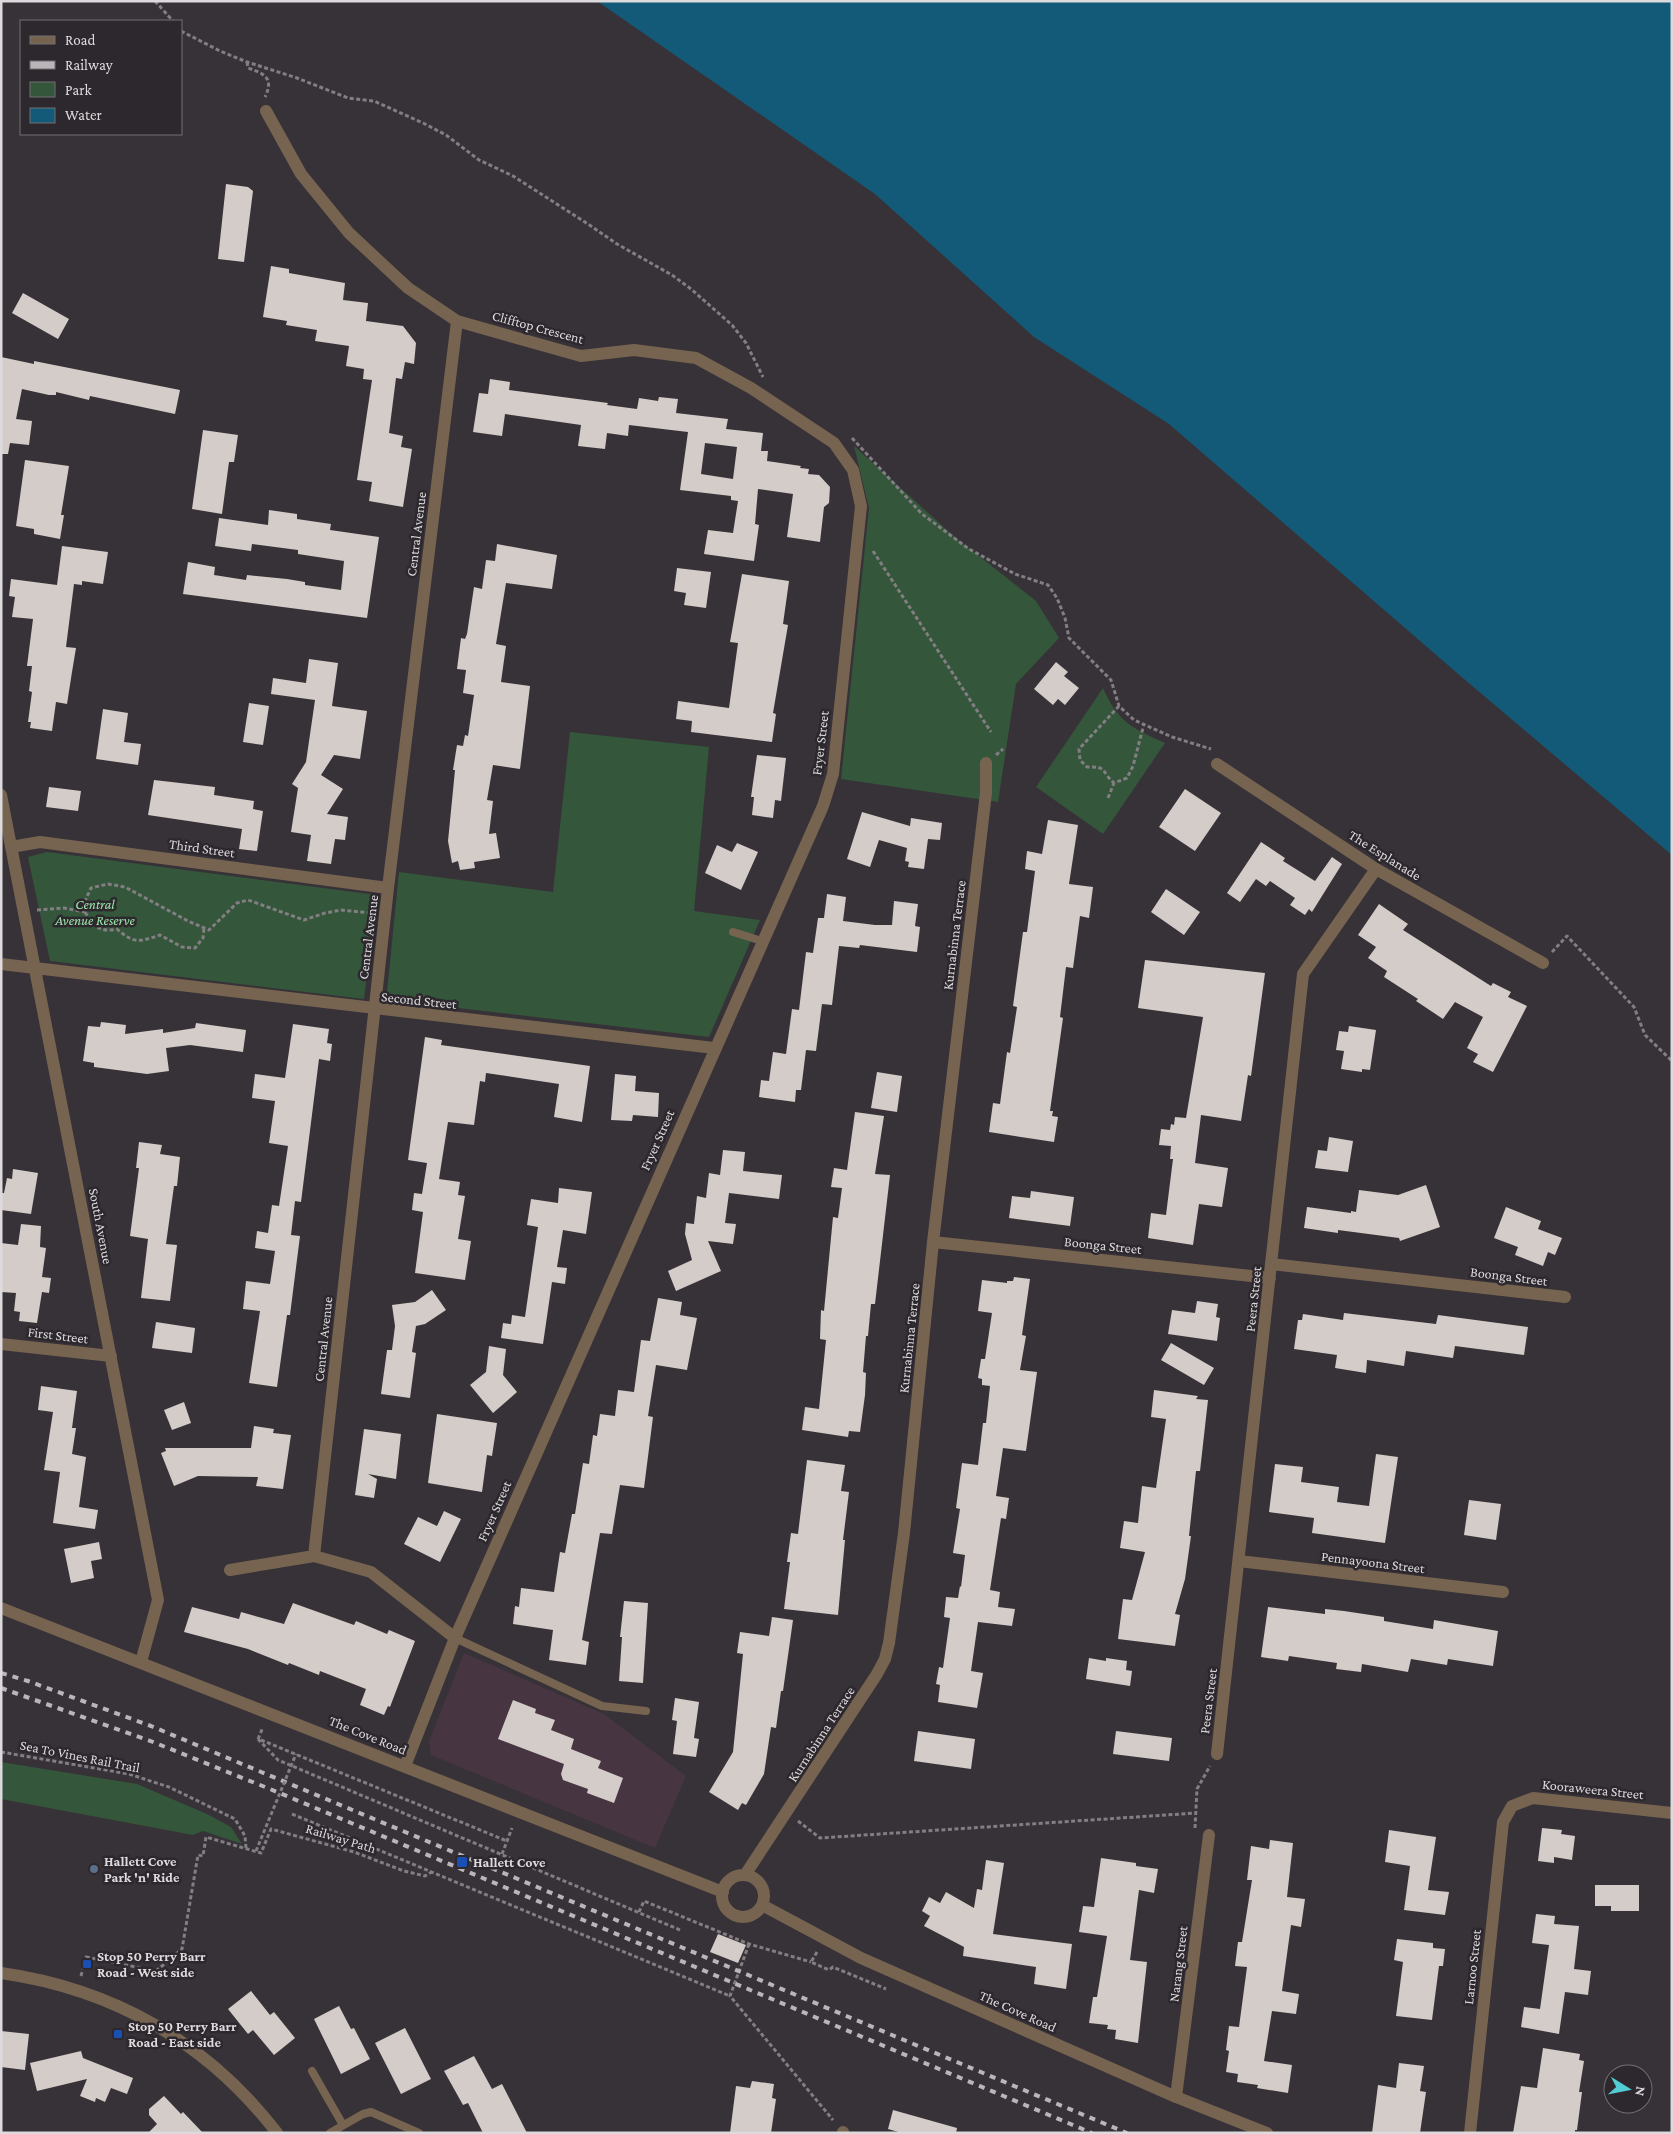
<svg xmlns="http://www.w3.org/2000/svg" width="1673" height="2134" viewBox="0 0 1673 2134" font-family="'Crimson Pro',serif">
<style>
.commercial{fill:#473641}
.green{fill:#34563b}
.water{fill:#135a78}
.building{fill:#d4ccc8;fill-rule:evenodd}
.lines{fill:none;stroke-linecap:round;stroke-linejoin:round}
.path{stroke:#827e82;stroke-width:3;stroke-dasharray:4 2.5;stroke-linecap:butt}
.service{stroke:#766451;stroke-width:8}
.minor{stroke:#766451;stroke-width:12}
.tertiary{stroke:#766451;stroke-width:12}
.rail{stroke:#b9b5b9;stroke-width:4;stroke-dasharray:6 6;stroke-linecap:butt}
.path-bridge{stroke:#827e82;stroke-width:3;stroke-dasharray:4 2.5;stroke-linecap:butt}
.transit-dot{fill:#1a4fb4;stroke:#2d282d;stroke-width:2}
.service-dot{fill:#5c6f8a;stroke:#2d282d;stroke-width:2}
.labels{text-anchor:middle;stroke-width:5;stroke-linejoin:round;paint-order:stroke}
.street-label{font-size:14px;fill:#dddadd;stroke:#2d282d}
.park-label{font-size:14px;font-style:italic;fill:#9ae5a8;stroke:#2d282d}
.poi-label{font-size:14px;font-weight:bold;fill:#dddadd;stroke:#2d282d;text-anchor:start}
</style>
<rect width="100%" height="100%" fill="#373237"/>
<path class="commercial" d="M464 1653 604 1714 686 1776 655 1848 431 1755 429 1741Z"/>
<path class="green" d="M854 446 956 538 1036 601 1059 638 1016 684 998 802 841 779 869 508Z
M1103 688C1118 722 1132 728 1165 743L1103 834 1036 787Z
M570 732 709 747 694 911 760 920 709 1037 397 1001 387 992 399 872 553 892Z
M47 852 377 895 364 999 50 961 28 857Z
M1 1762 137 1784 207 1814 231 1827 242 1844 203 1831 193 1835 1 1799Z"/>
<path class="water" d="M597 1H1672V855L1457 673 1169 424 1034 337 875 194Z"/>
<path class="building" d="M226 184 248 187 253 191 244 262 218 259Z
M271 266 289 269V273L345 283 343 300 368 303 366 321 403 326 416 343 414 364 405 362 402 379 396 378 389 433 403 436 401 447 412 449 403 507 369 501 372 482 357 480 372 380 363 379 364 369 346 366 349 346 315 341 317 330 286 325 287 321 263 317Z
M23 293 69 319 58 339 12 313Z
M1 357 34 364V361L180 390 175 414 90 396 89 400 56 392V395H49L22 389 16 419 32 421 29 445 10 443 8 454H1Z
M490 379 510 382 509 390 608 403 607 405 637 409 639 398 658 401 659 397 678 399 676 413 728 419 726 429 763 433 761 451H768L767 461 801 466 800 468 809 469 808 474 819 475 830 487 829 503 824 507 820 542 787 537 793 494 758 489 755 524 759 525 754 561 704 554 708 530 733 533 738 501 731 500V496L680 490 688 432 629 425 628 436 607 433 605 449 578 446 581 425 505 414 502 436 473 432 479 393 488 394ZM705 443 737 447 733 479 701 474Z
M203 430 238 435 234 462H229L222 514 192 509Z
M25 460 69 466 61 515H64L60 539 34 534V529L16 526Z
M269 510 297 514V519L331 524 330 530 379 537 367 618 183 594 188 562 215 567 214 575 246 580 247 575 287 579 305 582V585L341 590 344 561 298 554V550L252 544 251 551 215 546 219 518 268 525Z
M497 544 557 555 552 589 506 583 496 644 506 646 501 682 530 686 520 769 493 765 487 800 493 801 489 834 496 833 500 858 474 862 475 868 460 870 458 861 452 863 448 841 455 770H453L457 745 463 746 465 735 468 736 474 695 463 693 466 670 457 669 461 638 465 639 467 634 474 587 482 589 486 560 495 561Z
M62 546 108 552 103 584 82 581V585L74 584 66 647 76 648 72 672 67 704 56 702 52 731 30 728 31 722H28L32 692 29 691 32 666H27L33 619 12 617 15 597 9 596 11 579 57 585Z
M677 568 711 572 706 608 684 605 686 593 674 591Z
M742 574 789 581 783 624 788 625 773 713 776 714 772 742 691 732 692 721 676 719 678 701 729 708 738 643 730 642Z
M309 659 338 663 332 706 367 711 360 759 334 755 321 775 343 789 327 814 348 817 345 840 335 839 331 864 307 861 311 835 291 832 298 788 292 784 306 762 315 700 271 694 273 678 306 683Z
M1056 662 1068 672 1064 676 1079 688 1065 705 1058 699 1053 705 1034 689Z
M249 703 269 706 263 745 243 742Z
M103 709 128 713 124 742 141 744 138 765 96 759Z
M757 755 786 758 781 801 775 800 773 818 752 815 754 797H751Z
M154 780 215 787 214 795 254 801 253 809 263 811 257 851 239 849 242 829 148 815Z
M49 787 81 791 78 811 46 807Z
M1185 789 1221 813 1195 851 1159 827Z
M862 812 910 826 911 818 942 823 940 840 928 839 924 869 908 867 909 862 905 861 907 848 879 840 870 867 847 859Z
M1048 820 1078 825 1069 884 1093 887 1089 918 1080 916 1073 968 1066 967 1060 1017 1063 1018 1050 1111H1053L1052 1116 1058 1117 1054 1142 989 1132 993 1103 1000 1104 1007 1052 1010 1053 1017 1007 1013 1006 1023 932H1027L1035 871 1025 869 1027 851 1042 854Z
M1261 842 1285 858 1283 861 1315 881 1332 857 1342 864 1312 912 1309 909 1305 915 1290 905 1295 898 1270 881 1266 886 1256 879 1240 902 1227 893Z
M737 843 758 852 741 890 705 873 717 845 732 852Z
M1166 889 1200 912 1184 935 1151 912Z
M827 894 846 897 843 921 875 925H892L894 901 918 904 915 926 920 927 917 952 860 945 859 948 839 946 832 1005 822 1004 816 1051 806 1050 801 1090H796L795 1102 759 1097 761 1080 769 1081 773 1052 786 1054 792 1009 799 1010 806 952 813 953 818 918H824Z
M1379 904 1408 924 1403 930 1491 986 1493 983 1511 992 1508 997 1527 1006 1493 1072 1473 1062 1478 1054 1467 1048 1483 1017 1455 1002 1443 1019 1416 1001 1418 999 1384 977 1387 971 1368 958 1376 947 1358 935Z
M1145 960 1265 973 1251 1076 1248 1075 1241 1121 1201 1115 1195 1163 1228 1168 1222 1207 1199 1204 1193 1245 1148 1238 1151 1213 1166 1215 1173 1159H1170L1171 1146 1159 1145 1161 1129 1170 1130 1171 1124 1174 1125 1175 1117 1186 1118 1203 1017 1138 1008Z
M101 1022 126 1025 125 1034 163 1029V1033L195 1028 196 1023 246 1030 243 1052 190 1045 166 1048 169 1071 147 1074 94 1067V1063L83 1061 88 1026 100 1027Z
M293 1024 329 1029 327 1043 332 1044 330 1061 319 1059 301 1202 295 1201 291 1235 300 1236 290 1315H287L277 1387 249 1383 260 1311 243 1309 246 1281 270 1284 275 1251 255 1248 257 1231 268 1233 272 1205 279 1206 288 1146 269 1143 275 1101 252 1098 255 1074 285 1078Z
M1349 1026 1376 1030 1370 1070 1362 1069V1072L1341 1069 1344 1051 1336 1050 1339 1031 1348 1032Z
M425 1037 442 1040 441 1045 590 1066 582 1122 554 1117 559 1084 486 1073 485 1082 480 1081 474 1125 448 1122 439 1179 460 1182 458 1195 465 1196 458 1239 471 1241 465 1280 415 1273 423 1212 412 1210 414 1193 422 1194 427 1163 408 1160Z
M877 1072 902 1076 897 1112 871 1108Z
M615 1074 636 1076 635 1091 659 1093 658 1117 633 1115 632 1121 611 1120Z
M855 1112 884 1116 875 1174 890 1175 875 1304H871L868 1336H866L863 1372 866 1373 865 1395 860 1432 849 1431 848 1437 802 1430 805 1407 819 1409 826 1340 820 1339 821 1310 824 1311 833 1217 838 1218 842 1188 831 1187 834 1168 847 1170Z
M1329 1137 1353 1141 1348 1172 1315 1168 1318 1150 1327 1151Z
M139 1142 162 1145 160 1154 180 1157 177 1186H174L166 1244 177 1245 170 1301 141 1298 148 1239 130 1236 139 1168H136Z
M723 1150 745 1152 743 1171 782 1175 779 1199 729 1193 725 1223 736 1224 733 1244 708 1241 721 1271 676 1291 668 1271 692 1260 685 1234 686 1223 694 1224 697 1196 706 1198 709 1173 720 1175Z
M13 1169 38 1173 31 1214 1 1210V1193H4L7 1178 12 1179Z
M1426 1185 1440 1227 1400 1241 1399 1238 1338 1230V1233L1304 1228 1307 1207 1351 1213V1211L1356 1212 1359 1190 1398 1195Z
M559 1188 592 1192 586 1234 563 1230 557 1267 567 1268 565 1284 552 1282 543 1344 501 1338 503 1323 511 1324 512 1315 525 1317 538 1227 527 1225 531 1199 558 1203Z
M1031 1191 1074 1197 1070 1226 1009 1218 1012 1196 1030 1198Z
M1506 1207 1541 1221 1538 1229 1562 1238 1555 1255 1548 1252 1543 1266 1515 1255 1518 1247 1494 1238Z
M21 1224 41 1226 40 1247 46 1248 42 1277 51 1278 49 1293 42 1292 37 1323 19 1321 20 1312 14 1311 16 1293 1 1292V1243L18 1245Z
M1014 1277 1030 1279 1022 1335 1026 1336 1020 1370 1037 1372 1026 1451 1003 1448 996 1496 1009 1498 1006 1519 1001 1518 990 1590 1000 1592 998 1607 1015 1609 1012 1626 978 1622 971 1671 983 1673 977 1708 938 1702 940 1685 936 1684 939 1667 943 1668 950 1618 944 1617 946 1597 958 1598 960 1586 961 1587 965 1555 953 1553 960 1509 956 1508 962 1463 978 1465 983 1423H986L990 1386 982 1385V1379L978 1378 981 1359H985L992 1313 978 1311 982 1280 1007 1283V1281H1013Z
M432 1290 446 1310 425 1324 416 1326 412 1352 416 1353 410 1398 381 1394 387 1350H392L395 1326 392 1305 415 1302Z
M658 1298 682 1302 680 1315 697 1318 687 1370 656 1365 648 1416 653 1417 644 1488 620 1485 612 1534 600 1533 582 1640 589 1642 586 1665 549 1660 553 1630 513 1624 515 1606 519 1607 521 1588 554 1592 560 1552 565 1553 572 1514H575L583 1463 589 1464 593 1435 597 1436 600 1414 615 1416 618 1390 634 1392 641 1340 650 1341Z
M1197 1301 1218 1304 1216 1317 1220 1318 1217 1341 1168 1334 1172 1310 1195 1313Z
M1344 1313 1436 1324 1438 1315 1528 1327 1524 1355 1455 1346 1453 1358 1406 1351 1404 1366 1367 1360 1366 1373 1335 1368 1337 1355 1294 1349 1298 1320H1302L1303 1314 1343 1320Z
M156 1322 195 1328 192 1353 152 1348Z
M1171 1343 1214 1368 1204 1385 1161 1360Z
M489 1346 506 1349 503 1375 517 1392 493 1413 470 1385 486 1372Z
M41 1386 77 1391 72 1428H76L72 1454 86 1457 79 1507 98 1510 95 1529 53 1523 60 1472 44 1470 53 1412 38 1410Z
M1154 1390 1198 1396 1196 1399 1208 1400 1200 1471H1196L1189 1536H1191L1185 1579 1175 1614 1180 1615 1175 1646 1118 1639 1123 1599 1132 1600 1145 1552 1120 1548 1124 1521 1138 1523 1142 1486 1156 1488 1166 1419 1151 1417Z
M184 1402 191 1423 172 1430 164 1410Z
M437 1414 497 1423 492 1456 487 1455 482 1492 428 1483Z
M254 1426 274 1429 273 1433 291 1435 283 1489 256 1486 258 1477 198 1476 174 1486 161 1453 166 1451 165 1448H251Z
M364 1429 401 1434 396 1479 368 1474 377 1479 374 1498 355 1495Z
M1376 1454 1398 1457 1385 1543 1312 1533 1314 1518 1269 1512 1275 1464 1303 1467 1301 1482 1339 1487 1337 1502 1369 1506Z
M807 1460 845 1465 841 1491 849 1492 843 1540H845L838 1615 784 1609 790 1562H787L791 1533 798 1534Z
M1469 1500 1501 1504 1496 1540 1464 1535Z
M444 1511 461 1519 440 1562 404 1544 418 1517 437 1526Z
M99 1542 102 1559 91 1561 94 1578 71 1583 64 1549Z
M624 1601 648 1603 643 1683 619 1681 622 1637H620Z
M293 1603 354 1625 356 1621 387 1634 389 1630 415 1641 390 1707 388 1706 384 1715 360 1705 366 1689 320 1671 319 1675 289 1663 288 1665 248 1649 184 1632 192 1607 239 1619 241 1612 284 1624Z
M1268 1607 1325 1614V1609L1344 1611 1384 1617V1621L1433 1629 1434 1620 1498 1631 1493 1666 1448 1659 1447 1665 1411 1659 1408 1672 1362 1664 1361 1672 1336 1669 1337 1663 1289 1656 1288 1661 1261 1657Z
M772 1617 793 1620 783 1691H781L776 1728 771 1727 764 1774 746 1805 742 1803 738 1810 709 1792 733 1752 743 1654 737 1653 740 1632 769 1636Z
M1089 1658 1106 1661V1658L1127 1661 1126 1670 1132 1671 1130 1686 1086 1679Z
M675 1698 699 1702 694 1738 699 1739 696 1757 673 1754 677 1721 672 1720Z
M513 1700 536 1709 535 1713 555 1720 551 1730 574 1739 571 1749 601 1761 598 1768 623 1778 614 1803 587 1793 588 1789 563 1780 561 1774 564 1764 498 1739Z
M918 1731 975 1739 971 1769 914 1761Z
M1116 1731 1172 1738 1169 1761 1113 1754Z
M1542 1828 1562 1830 1561 1834 1575 1836 1572 1860 1554 1857V1863L1538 1861Z
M1389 1830 1436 1837 1428 1890 1449 1892 1445 1915 1404 1910 1410 1866 1385 1862Z
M1270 1840 1293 1843 1287 1897 1305 1899 1301 1927 1291 1925 1282 1991 1299 1994 1296 2014 1272 2011 1264 2061 1292 2065 1288 2093 1257 2088 1258 2085 1237 2082 1238 2074 1226 2072 1229 2051 1226 2050 1229 2026 1239 2027 1247 1967 1235 1966 1238 1942H1242L1252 1880H1247L1251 1846 1269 1849Z
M1101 1858 1136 1863V1866L1158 1869 1154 1893 1139 1890 1130 1960 1147 1962 1138 2043 1115 2039 1116 2030 1107 2029 1108 2025 1089 2023 1093 1997H1097L1107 1936 1079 1932 1083 1906 1094 1907Z
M986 1860 1004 1863 993 1934 1072 1944 1066 1989 1034 1984 1036 1967 963 1956 964 1947 924 1926 930 1916 922 1911 929 1897 940 1903 946 1892 974 1908 977 1889 982 1890Z
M1595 1885H1639V1911H1611V1906H1595Z
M1536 1914 1555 1916 1554 1924 1579 1926 1574 1969 1591 1971 1588 1995 1565 1992 1559 2034 1521 2027 1524 2007 1540 2009 1549 1945 1532 1943Z
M718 1934 746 1945 738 1963 710 1952Z
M1397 1939 1433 1943V1948L1445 1949 1443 1966H1439L1432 2020 1396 2016 1403 1962 1394 1960Z
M251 1991 270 2015 274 2012 295 2038 274 2055 253 2030 248 2034 228 2009Z
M339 2006 351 2029 354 2028 370 2059 341 2074 314 2019Z
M405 2028 431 2079 401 2094 375 2043Z
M1 2031 29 2034 25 2070 1 2067Z
M1543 2048 1580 2054 1579 2060 1584 2061 1579 2092H1582L1577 2130H1575V2133H1513L1521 2086 1537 2088Z
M81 2051 83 2058 133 2078 127 2094 111 2088 105 2102 96 2098 95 2102 80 2096 87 2079 37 2091 30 2063Z
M474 2056 492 2089 502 2084 527 2133H483L468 2103 463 2105 444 2071Z
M1399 2063 1424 2066 1420 2091 1426 2092 1420 2133H1372L1378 2085 1396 2088Z
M752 2081 774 2084 772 2098 776 2099 771 2133H730L736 2086 750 2088Z
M164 2096 181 2114 183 2112 203 2133H148L157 2124 149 2115V2109Z
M893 2110 957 2128 956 2133H902L888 2129Z"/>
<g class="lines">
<path class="path" d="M155 1 173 21
M181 31 220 51 247 62 297 78 348 98 374 101 423 123 446 135 479 160 513 176 588 224 617 244 672 275 691 289 732 325 746 343 763 377
M247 62 248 68C265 74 274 78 265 97
M852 438 922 514 969 549 1015 574 1048 585 1057 598 1065 618 1069 638 1111 680 1119 706 1134 720 1172 737 1211 749
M873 551 991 732
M1119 706 1079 749 1080 760 1087 767C1108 766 1101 772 1114 783L1127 778 1133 766 1144 724
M996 755 1003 749
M1108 798 1114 783
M37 910 64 908 85 912V901L91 888 108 884 125 887 188 921 209 930 237 903 248 900 304 920 325 913 341 910 371 913
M85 912C94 926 100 933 117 929 134 944 139 942 160 935L182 947 195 948 203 938 204 928
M1552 952 1567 936 1634 1007 1645 1035 1672 1061
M258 1739 278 1760 680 1930
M258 1739 263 1727
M261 1740 507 1841
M1 1752 129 1774 169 1787 235 1819 245 1836 246 1848
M292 1814 730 1996
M798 1821 820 1838 1196 1813
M1195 1828 1197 1789 1210 1766
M502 1854 512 1828
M639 1912 644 1901 749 1944 811 1962
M749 1944 730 1996 833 2120
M817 1952 811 1962 829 1970 833 1967 886 1989
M81 1976 86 1957 156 1971 182 1949 198 1855 203 1856 206 1837 261 1853 271 1829 354 1852 404 1871 425 1876 433 1871"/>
<path class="service" d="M733 932 762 941
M455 1638 602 1706 646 1711
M312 2071 343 2125
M330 2133 363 2114 371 2112 419 2133"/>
<path class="minor" d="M266 111 301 174 349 233 408 288 457 321 581 356 634 350 696 358 751 388 834 443 853 470 861 506 833 774 823 806 455 1638 405 1766
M1217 764 1376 869 1543 963
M1 795 158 1600 141 1662
M11 847 40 842 388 888
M1 964 714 1048
M933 1242 1270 1278
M1271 1264 1565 1297
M1 1344 111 1356
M314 1556 388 888 457 321
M1239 1561 1503 1592
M230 1570 314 1556 371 1572 455 1638
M1217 1754 1303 974 1376 869
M745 1875 877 1674 885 1659 889 1643 904 1533 933 1242 986 793V763
M1 1973C114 1989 208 2043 277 2133
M1176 2097 1209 1835
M843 2133V2132
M1470 2133 1503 1822 1512 1806 1533 1798 1672 1813"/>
<path class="tertiary" d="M1 1608 723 1892
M722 1896a21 21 0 1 1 42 0a21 21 0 1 1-42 0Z
M762 1905 861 1958 1176 2097 1267 2133"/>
<path class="rail" d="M1 1673 28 1681 151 1726 1127 2133
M1 1688 148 1740 270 1789 1092 2133"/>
<path class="path-bridge" d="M256 1851 296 1754"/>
</g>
<g class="transit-dot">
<rect x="456" y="1856" width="12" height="12" rx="2.5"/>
<rect x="82" y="1959" width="10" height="10" rx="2.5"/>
<rect x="113" y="2029" width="10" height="10" rx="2.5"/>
</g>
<circle class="service-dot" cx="94" cy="1869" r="5"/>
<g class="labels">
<g class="street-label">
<text transform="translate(538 327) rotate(15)" y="5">Clifftop Crescent</text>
<text transform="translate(416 534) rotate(-83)" y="5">Central Avenue</text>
<text transform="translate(820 743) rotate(-83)" y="5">Fryer Street</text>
<text transform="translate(202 848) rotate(8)" y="5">Third Street</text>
<text transform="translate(1385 855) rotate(32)" y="5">The Esplanade</text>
<text transform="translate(954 935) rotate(-83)" y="5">Kurnabinna Terrace</text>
<text transform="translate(368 937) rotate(-83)" y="5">Central Avenue</text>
<text transform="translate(419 1000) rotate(6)" y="5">Second Street</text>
<text transform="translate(657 1140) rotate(-66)" y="5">Fryer Street</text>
<text transform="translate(101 1226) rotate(79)" y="5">South Avenue</text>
<text transform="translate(1103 1245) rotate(6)" y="5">Boonga Street</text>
<text transform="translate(1509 1276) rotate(7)" y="5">Boonga Street</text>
<text transform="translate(1253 1299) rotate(-84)" y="5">Peera Street</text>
<text transform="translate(58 1335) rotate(7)" y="5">First Street</text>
<text transform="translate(909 1338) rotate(-84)" y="5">Kurnabinna Terrace</text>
<text transform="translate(323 1339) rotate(-84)" y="5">Central Avenue</text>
<text transform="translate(494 1511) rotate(-66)" y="5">Fryer Street</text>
<text transform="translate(1373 1562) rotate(7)" y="5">Pennayoona Street</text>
<text transform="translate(1208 1701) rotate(-83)" y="5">Peera Street</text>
<text transform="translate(821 1734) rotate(-57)" y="5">Kurnabinna Terrace</text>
<text transform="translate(368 1735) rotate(22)" y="5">The Cove Road</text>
<text transform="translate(80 1756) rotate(11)" y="5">Sea To Vines Rail Trail</text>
<text transform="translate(1593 1789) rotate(6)" y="5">Kooraweera Street</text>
<text transform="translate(341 1838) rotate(17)" y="5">Railway Path</text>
<text transform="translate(1178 1964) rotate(-83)" y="5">Narang Street</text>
<text transform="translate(1472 1967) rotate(-84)" y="5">Larnoo Street</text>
<text transform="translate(1018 2011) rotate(24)" y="5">The Cove Road</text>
</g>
<g class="park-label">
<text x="95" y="909">Central<tspan x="95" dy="16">Avenue Reserve</tspan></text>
</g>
<g class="poi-label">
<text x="104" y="1866">Hallett Cove<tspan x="104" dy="16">Park 'n' Ride</tspan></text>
<text x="473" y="1867">Hallett Cove</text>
<text x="97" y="1961">Stop 50 Perry Barr<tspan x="97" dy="16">Road - West side</tspan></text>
<text x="128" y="2031">Stop 50 Perry Barr<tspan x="128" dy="16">Road - East side</tspan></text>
</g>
</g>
<rect width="1673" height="2134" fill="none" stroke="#dddadd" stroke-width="5"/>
<rect x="20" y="20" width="162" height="115" fill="#2d282d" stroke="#736f73"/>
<rect x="30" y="36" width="25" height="8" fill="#766451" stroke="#736f73"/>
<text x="65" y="45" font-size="15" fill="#dddadd">Road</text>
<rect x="30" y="61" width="25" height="8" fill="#b9b5b9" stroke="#736f73"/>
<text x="65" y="70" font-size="15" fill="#dddadd">Railway</text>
<rect x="30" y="82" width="25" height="15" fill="#34563b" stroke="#736f73"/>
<text x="65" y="95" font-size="15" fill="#dddadd">Park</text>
<rect x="30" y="108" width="25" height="15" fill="#135a78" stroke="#736f73"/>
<text x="65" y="120" font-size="15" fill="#dddadd">Water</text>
<g transform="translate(1628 2089) rotate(100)"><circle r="24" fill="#2d282d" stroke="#736f73"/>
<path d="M0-4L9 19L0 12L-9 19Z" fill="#52ccd5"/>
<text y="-8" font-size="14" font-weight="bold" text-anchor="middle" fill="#dddadd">N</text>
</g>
</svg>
